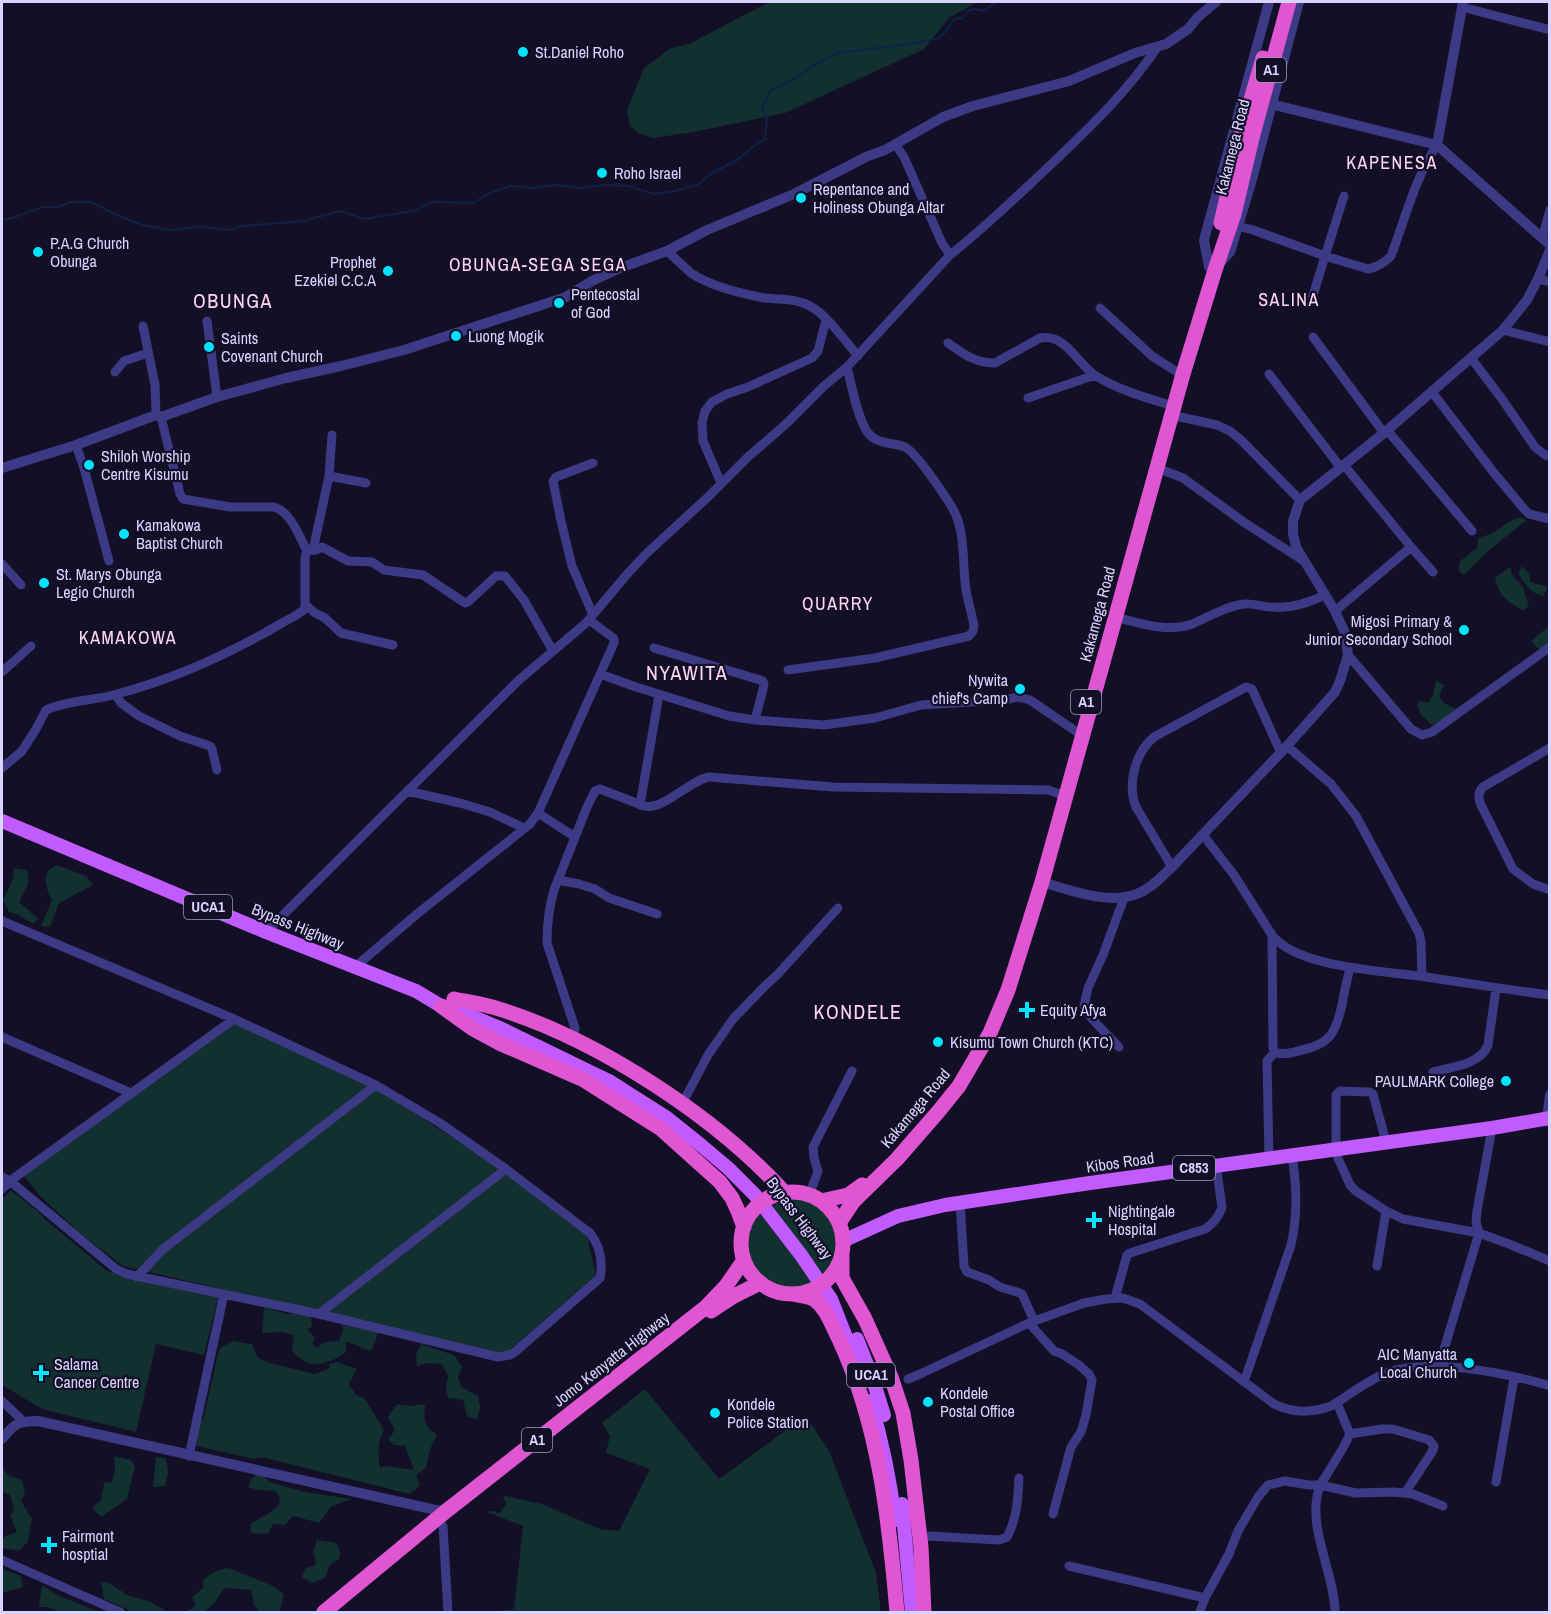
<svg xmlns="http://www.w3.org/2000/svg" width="1551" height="1614" viewBox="0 0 1551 1614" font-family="'Archivo Narrow',sans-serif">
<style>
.green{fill:#12302f}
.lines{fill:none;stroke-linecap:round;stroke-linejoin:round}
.stream{stroke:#0c2248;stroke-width:2}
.minor{stroke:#3d3a85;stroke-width:9}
.tertiary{stroke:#3d3a85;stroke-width:10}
.primary{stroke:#c25bff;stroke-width:14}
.trunk{stroke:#e055d1;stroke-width:15}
.poi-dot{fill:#00e5ff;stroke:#130f26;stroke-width:2}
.labels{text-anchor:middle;stroke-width:4.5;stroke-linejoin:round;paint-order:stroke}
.shield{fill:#130f26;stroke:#9e99be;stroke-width:1.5}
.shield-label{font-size:15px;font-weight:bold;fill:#d9d4ff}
.poi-label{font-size:16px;fill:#d9d4ff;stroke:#130f26;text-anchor:start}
.street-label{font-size:16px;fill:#d9d4ff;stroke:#130f26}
.neighbourhood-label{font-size:18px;letter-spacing:1.5px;fill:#ffd6f0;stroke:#130f26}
.quarter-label{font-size:20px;letter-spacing:1.5px;fill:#ffd6f0;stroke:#130f26}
</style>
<rect width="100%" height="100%" fill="#130f26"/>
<path class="green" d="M769 2H977L949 18 924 49 785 113 694 132 653 138 640 134 630 126 627 110 644 68 671 48 689 44Z
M1519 517 1527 520 1489 550 1464 575 1459 571V562L1477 548 1478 539C1483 535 1487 536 1492 533 1502 528 1508 521 1519 517Z
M1522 566 1530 574V581L1536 584 1547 586 1546 591 1543 596C1530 593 1524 583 1518 573Z
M1510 567 1512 575 1523 587 1529 607 1523 610C1509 604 1497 593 1495 578Z
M1549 626V644L1540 651 1531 641Z
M1436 680 1444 685 1439 696 1444 703 1456 709 1445 718 1432 725 1420 714 1417 704 1421 701 1428 703 1433 695Z
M57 865 86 876 93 885 59 903 50 927 41 926 52 900C48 893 42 879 48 871 50 868 54 867 57 865Z
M14 868 27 870C32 889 22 888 20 903L38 918 33 924 19 915 9 912 3 900 13 879Z
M235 1023 378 1090 509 1174 587 1236 596 1275 507 1352 496 1353 123 1266 80 1233 41 1197 24 1176Z
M11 1190C22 1200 37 1209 46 1220L107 1271 218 1298 204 1355 156 1344 136 1432 42 1409 2 1385V1199Z
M744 1244a48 48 0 1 1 96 0a48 48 0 1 1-96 0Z
M264 1307 287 1314 294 1313 311 1316 312 1326 308 1330 315 1338 312 1344 317 1348C323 1341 330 1342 339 1341L343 1329 342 1325 378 1332 376 1340 371 1351C362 1349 355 1343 346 1342V1352C336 1360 316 1369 304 1361 300 1359 296 1354 292 1351L294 1335 282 1332 262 1333Z
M232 1341 252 1344 258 1358 273 1364 315 1374 330 1368 329 1364 337 1362 357 1369 349 1384 356 1395 365 1399 384 1430C377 1443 378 1454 380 1468L386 1466 414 1470 405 1446 394 1445 388 1440 395 1430 388 1417 397 1404 411 1406 425 1404C424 1420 423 1425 437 1435L430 1449 426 1468 416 1475 420 1486 410 1494 261 1457 254 1459 197 1446V1429L200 1421 203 1420 219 1349Z
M421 1344 454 1355 462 1367 458 1376 461 1387 478 1396 480 1408 477 1420 467 1416 463 1400 448 1398 446 1388 448 1376 442 1364 427 1363 417 1366 416 1354Z
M645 1389 719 1479 806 1416 829 1451 876 1573 881 1612H493L514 1609 523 1526 487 1512C492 1510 495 1511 499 1514L506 1504 503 1496H505L542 1504 600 1529 619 1531 650 1469 606 1453 610 1436 602 1423Z
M114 1456 131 1460 135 1467 127 1499 101 1517 92 1508 101 1500 104 1483 112 1482 115 1469Z
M156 1457 166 1458 168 1473 165 1486 153 1487Z
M2 1469 10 1476 22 1480 25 1493 21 1501 32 1519 28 1541 19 1551 2 1548C1 1534 6 1537 17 1532L10 1516 14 1510 10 1495 2 1491Z
M259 1472 270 1482 305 1492 351 1499 331 1507 319 1523 293 1516 285 1525 273 1524 268 1534 251 1533 250 1524 271 1512 279 1505 280 1498 275 1491 258 1490 248 1487 251 1479Z
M317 1540 336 1543 340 1552 339 1559 330 1565 325 1578 312 1583 302 1577 306 1568 314 1566 316 1563 313 1552Z
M228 1568 271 1585 284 1594 280 1612H260L254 1605 251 1590 225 1588C217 1597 216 1604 205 1611V1612H185L196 1606 192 1597 203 1588V1580C210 1574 218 1569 228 1568Z
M2 1569 21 1576 23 1587 2 1593Z
M101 1582 109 1583 129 1596 149 1601 168 1612H133L104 1599Z
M42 1585 59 1596 100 1612H60L48 1607H39Z"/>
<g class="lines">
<path class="stream" d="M2 220 12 218 43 207H57L72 202H91L117 215 142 225 171 230 197 227 215 228 230 230 241 226 303 221 340 211 364 219 418 210 430 202 473 203 492 192 512 186 531 188 557 185 582 188 607 185 628 186 654 194 675 191 697 185 712 173 736 161 751 148 765 139 767 117 762 109 770 91 794 79 816 64 837 53 910 44 940 38 949 27 951 22 957 18 962 19 969 10 975 9 984 11 995 2"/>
<path class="minor" d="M1462 7 1550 30
M895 144 904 157 942 243 950 255C983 229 1013 200 1043 172 1084 133 1127 93 1158 46
M1237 226 1253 230 1325 256 1368 269C1378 267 1384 263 1391 256 1405 219 1415 178 1437 145
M1542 238 1550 210
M667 251C675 258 683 266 691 273 710 286 743 294 765 298 781 300 796 298 810 306 828 316 844 340 858 356
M1538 279 1550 282
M1311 302 1325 256 1344 196
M1100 308 1152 356 1177 372
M207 321 217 397
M143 326 155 385 156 415
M1503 330 1550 342
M1313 337 1384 433
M948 343C963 354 975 363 995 363L1040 338C1066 333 1077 364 1096 376 1117 389 1143 397 1167 404
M1471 358 1502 399 1535 447 1545 455 1550 456
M115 372 124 361 148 353
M1269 374 1341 468
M1432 392 1494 473 1524 509 1529 514 1550 519
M1028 398 1095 375
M1171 415 1217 425 1230 431 1241 440 1300 500
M1387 430 1472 531
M76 445 84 468 109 561
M593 463 556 477 553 481 561 521 572 566 593 615
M1344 465 1411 547 1433 572
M1157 468 1183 478 1245 523 1304 561
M329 476 332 435
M721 483 703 441 702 423 705 411 712 402 727 394 748 387 812 358 818 351 826 320
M313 550 329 476 366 483
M307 551 316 550 322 547 348 561 372 562 384 570 423 575 465 603 468 602 496 576H505L524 600 553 651
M2 564 21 585
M306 605 315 613 325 618 341 633 393 645
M1335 611 1411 547
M1115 617C1140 623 1167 633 1192 624 1209 617 1226 606 1244 604 1254 603 1262 607 1272 607 1291 609 1308 603 1325 595
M654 648 763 681 764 685 755 720
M1348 655 1411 729 1422 735 1432 732 1550 647
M788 670 875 658 969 636 973 631 974 626C972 614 968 602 966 590 962 564 966 532 953 509 946 497 916 452 905 447 893 442 878 445 868 433 858 420 851 384 847 367
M2 672 31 646
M600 674 633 686 729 716 755 720 824 725 875 718 921 705 1004 700 1018 697 1030 700 1077 732
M116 695 121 703 139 716 180 736 210 746 212 749 217 770
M1287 746 1331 784 1356 816 1419 933 1421 942 1422 976
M1550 748 1483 787C1478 792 1478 797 1480 803L1513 869 1533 884 1550 890
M2 768 22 751 36 729 46 710C68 700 94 701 117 694 174 679 231 653 282 623 289 619 298 615 305 609V557L307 551C299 536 291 512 274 507H230L183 499 180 494 161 417
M407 791 460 803 490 812 524 828
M640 805 659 695
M538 813 575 837
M1203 835 1234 875 1272 935C1297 968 1386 971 1426 977 1467 983 1508 990 1550 995
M1172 867 1136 807C1127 784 1135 753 1154 737L1246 687 1252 689 1281 753
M558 880 579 884 595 889 609 898 657 914
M2 921 234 1019 376 1085 440 1123 506 1169 590 1233C600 1246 603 1262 600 1278L516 1351 510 1355 498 1357 319 1314 127 1274 116 1269 10 1181 2 1177
M266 932 519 680 586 623 629 572 648 552 708 497 748 457 786 424 824 386 847 367 950 255
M1272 935 1273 1048 1275 1052C1283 1056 1293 1052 1302 1050 1331 1044 1336 1031 1342 1005 1344 992 1347 980 1350 968
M355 967 417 914 530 824 538 813 614 643V639L612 637 589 620
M2 1037 131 1093
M574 1040 575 1028 547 943C547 926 549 907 554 890L587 807 595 791 600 789 644 806C663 811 690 780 709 777L833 787 1048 790 1060 794
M1119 1047 1092 1019 1084 1006 1088 988 1103 955 1124 898
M1433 1072C1452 1067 1480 1065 1488 1045L1496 989
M682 1104 708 1055 733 1019 765 986 777 975 838 908
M1386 1142 1373 1094 1370 1092 1340 1091 1336 1095V1149L1338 1158 1350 1185 1356 1191 1386 1211 1403 1219 1479 1233 1509 1244 1550 1261
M1269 1159 1267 1061 1275 1052
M2 1189 10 1181 234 1019
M809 1196 818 1171 814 1158 813 1147 852 1071
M960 1202 964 1266 967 1272 989 1280 1000 1287 1020 1293 1022 1294 1034 1321
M1377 1266 1386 1211
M137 1277 162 1250 376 1085
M1115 1298 1127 1255 1130 1253 1205 1229C1212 1225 1220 1215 1222 1207L1216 1165
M319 1314 506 1169
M1029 1323 1054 1351 1062 1354 1079 1365 1089 1374 1092 1380 1086 1415 1081 1432 1071 1447 1053 1514
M1439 1366 1479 1233 1476 1222 1477 1211 1492 1128
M908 1379 918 1375 1029 1323 1084 1303 1106 1299 1123 1298 1140 1304 1274 1404C1292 1413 1312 1413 1331 1406 1349 1395 1367 1381 1386 1373 1430 1357 1506 1373 1550 1386
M1244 1382 1291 1245C1298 1215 1297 1186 1292 1156
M2 1401 23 1421
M1350 1434 1382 1429H1393L1429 1440 1434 1446 1432 1452 1405 1493
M189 1456 224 1294
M1496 1482 1514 1378
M443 1526 448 1612
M920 1537 929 1536 999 1540 1007 1537C1017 1519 1018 1498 1019 1478
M2 1560 120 1612
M1069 1566 1205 1598
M1200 1612 1205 1598 1229 1554 1238 1531 1258 1497 1268 1485 1285 1481 1309 1485H1320L1356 1493 1394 1492 1413 1494 1443 1506
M1335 1612C1335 1574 1305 1524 1320 1486 1321 1482 1325 1478 1327 1474 1335 1461 1344 1448 1350 1434L1337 1403"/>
<path class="tertiary" d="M1271 104 1437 145 1550 245
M1437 145 1463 2
M1221 262 1230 252 1251 183 1299 2
M1209 267 1204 240 1269 2
M2 468 76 445 156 415 161 417 217 397 286 378 341 366 404 350 566 297 592 281 620 268 667 251 707 230 794 194 868 156 885 150 943 117 973 106 1069 81 1135 53 1166 44 1188 29 1198 17 1216 2
M1042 882C1070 890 1111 906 1139 893 1152 888 1162 876 1172 867L1287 746 1335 692 1340 681 1348 655 1345 633 1335 611 1296 547 1293 534V521L1300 500 1384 433 1503 330 1527 300 1538 279 1550 250
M1547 1119 1550 1095
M2 1439C14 1424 18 1421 38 1421L445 1512"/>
<path class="primary" d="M2 821 266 932 416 991 441 1006 452 1008 502 1029 582 1068 609 1081 634 1097 667 1118 702 1146 728 1168 755 1195 801 1255 831 1299 855 1360
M843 1241 898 1216 945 1205 1090 1183 1492 1128 1550 1118
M857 1339 873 1380 884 1415
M870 1401C882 1440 890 1479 895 1520
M902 1504 912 1612"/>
<path class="trunk" d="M1221 223 1244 124 1263 58
M454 999C469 1002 484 1004 499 1009 598 1040 715 1116 785 1193
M441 1006 473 1029 499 1043 582 1079 661 1129 720 1182 732 1198 738 1211 744 1227
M741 1243a51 51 0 1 1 102 0a51 51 0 1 1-102 0Z
M821 1201 848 1195 862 1185
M839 1223 853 1202 897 1159 938 1112 959 1086 990 1033 1008 990 1042 882 1183 374 1215 270 1234 214 1252 138 1289 2
M842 1256V1278L865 1319 891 1377 903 1413 911 1460 916 1504 921 1547 924 1612
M793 1294C800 1296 810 1296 815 1300 827 1309 832 1326 839 1339 879 1425 889 1519 897 1612
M711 1311 734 1296 760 1283
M324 1612 445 1512 706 1307 726 1286 744 1260"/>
</g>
<g class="poi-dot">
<circle cx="523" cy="52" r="6"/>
<circle cx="602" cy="173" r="6"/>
<circle cx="801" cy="198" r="6"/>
<circle cx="38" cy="252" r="6"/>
<circle cx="388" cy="271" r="6"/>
<circle cx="559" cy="303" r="6"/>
<circle cx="456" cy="336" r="6"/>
<circle cx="209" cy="347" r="6"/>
<circle cx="89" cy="465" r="6"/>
<circle cx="124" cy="534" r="6"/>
<circle cx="44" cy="583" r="6"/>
<circle cx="1464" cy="630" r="6"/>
<circle cx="1020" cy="689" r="6"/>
<path d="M1024 1001h6v6h6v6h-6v6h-6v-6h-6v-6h6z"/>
<circle cx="938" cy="1042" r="6"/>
<circle cx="1506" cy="1081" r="6"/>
<path d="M1091 1211h6v6h6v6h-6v6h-6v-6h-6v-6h6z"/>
<circle cx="1469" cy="1363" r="6"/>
<path d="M38 1364h6v6h6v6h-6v6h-6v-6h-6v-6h6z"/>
<circle cx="928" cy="1402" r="6"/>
<circle cx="715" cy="1413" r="6"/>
<path d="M46 1536h6v6h6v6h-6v6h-6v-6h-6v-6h6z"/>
</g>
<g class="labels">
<g class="shield">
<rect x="1256" y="58" width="30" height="24" rx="4.5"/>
<rect x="1071" y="690" width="30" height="24" rx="4.5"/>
<rect x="184" y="895" width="48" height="24" rx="4.5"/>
<rect x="1173" y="1156" width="42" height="24" rx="4.5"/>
<rect x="847" y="1363" width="48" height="24" rx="4.5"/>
<rect x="522" y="1428" width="30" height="24" rx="4.5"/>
</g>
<g class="shield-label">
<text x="1271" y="75">A1</text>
<text x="1086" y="707">A1</text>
<text x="208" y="912">UCA1</text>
<text x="1194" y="1173">C853</text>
<text x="871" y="1380">UCA1</text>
<text x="537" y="1445">A1</text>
</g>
<g class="poi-label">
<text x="535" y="58">St.Daniel Roho</text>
<text x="614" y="179">Roho Israel</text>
<text x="813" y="195">Repentance and<tspan x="813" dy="18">Holiness Obunga Altar</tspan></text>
<text x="50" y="249">P.A.G Church<tspan x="50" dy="18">Obunga</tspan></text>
<text x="376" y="268" text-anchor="end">Prophet<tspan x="376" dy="18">Ezekiel C.C.A</tspan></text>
<text x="571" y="300">Pentecostal<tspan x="571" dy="18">of God</tspan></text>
<text x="468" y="342">Luong Mogik</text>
<text x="221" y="344">Saints<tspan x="221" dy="18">Covenant Church</tspan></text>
<text x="101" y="462">Shiloh Worship<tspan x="101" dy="18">Centre Kisumu</tspan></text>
<text x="136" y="531">Kamakowa<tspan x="136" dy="18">Baptist Church</tspan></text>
<text x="56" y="580">St. Marys Obunga<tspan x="56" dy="18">Legio Church</tspan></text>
<text x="1452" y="627" text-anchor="end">Migosi Primary &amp;<tspan x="1452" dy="18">Junior Secondary School</tspan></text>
<text x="1008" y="686" text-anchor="end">Nywita<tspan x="1008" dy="18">chief's Camp</tspan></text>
<text x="1040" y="1016">Equity Afya</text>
<text x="950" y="1048">Kisumu Town Church (KTC)</text>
<text x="1494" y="1087" text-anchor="end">PAULMARK College</text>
<text x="1108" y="1217">Nightingale<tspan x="1108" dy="18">Hospital</tspan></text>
<text x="1457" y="1360" text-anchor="end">AIC Manyatta<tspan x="1457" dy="18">Local Church</tspan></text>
<text x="54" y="1370">Salama<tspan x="54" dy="18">Cancer Centre</tspan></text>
<text x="940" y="1399">Kondele<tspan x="940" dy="18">Postal Office</tspan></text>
<text x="727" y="1410">Kondele<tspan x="727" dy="18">Police Station</tspan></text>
<text x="62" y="1542">Fairmont<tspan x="62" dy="18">hosptial</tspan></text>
</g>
<g class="street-label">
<text transform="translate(1232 147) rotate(-76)" y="6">Kakamega Road</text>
<text transform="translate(1097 614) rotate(-75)" y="6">Kakamega Road</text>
<text transform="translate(298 926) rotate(22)" y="6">Bypass Highway</text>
<text transform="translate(915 1108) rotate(-50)" y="6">Kakamega Road</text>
<text transform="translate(1120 1162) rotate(-8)" y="6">Kibos Road</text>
<text transform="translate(800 1218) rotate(53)" y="6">Bypass Highway</text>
<text transform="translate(611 1359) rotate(-38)" y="6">Jomo Kenyatta Highway</text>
</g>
<g class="neighbourhood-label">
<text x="1392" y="169">KAPENESA</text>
<text x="538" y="271">OBUNGA-SEGA SEGA</text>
<text x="1289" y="306">SALINA</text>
<text x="838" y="610">QUARRY</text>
<text x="128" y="644">KAMAKOWA</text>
</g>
<g class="quarter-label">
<text x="233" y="308">OBUNGA</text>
<text x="687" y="680">NYAWITA</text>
<text x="858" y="1019">KONDELE</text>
</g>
</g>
<rect width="1551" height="1614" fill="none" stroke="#d9d4ff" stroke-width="6"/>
</svg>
